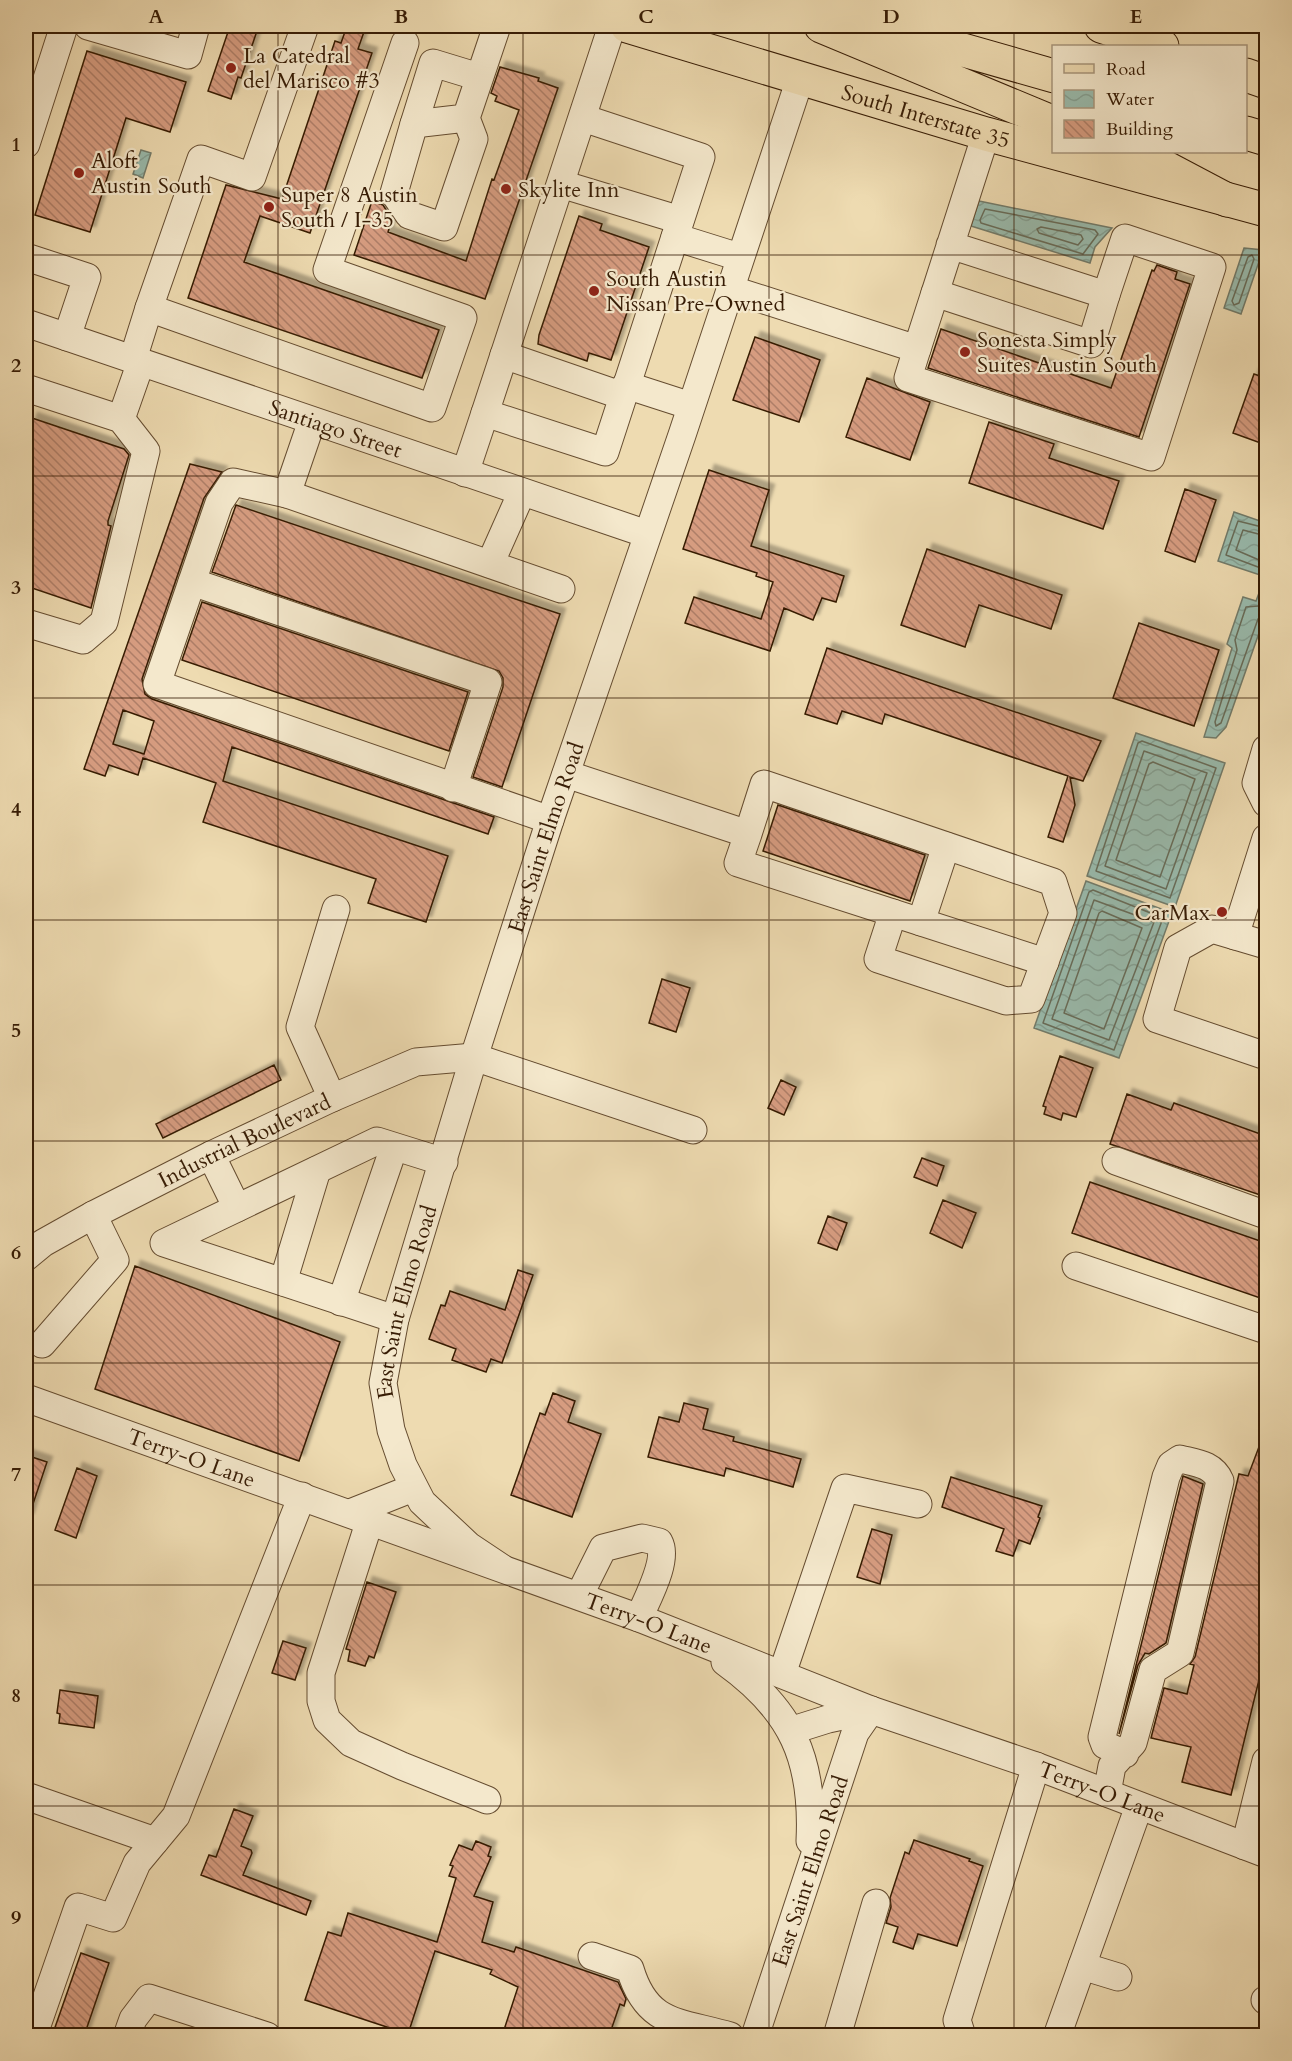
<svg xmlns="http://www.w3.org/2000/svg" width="1292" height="2061" viewBox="0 0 1292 2061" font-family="Cardo,serif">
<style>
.water{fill:url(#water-waves);stroke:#727b6a;stroke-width:1.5}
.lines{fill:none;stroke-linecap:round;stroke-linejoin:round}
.shore{stroke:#686c59;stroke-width:1.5}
.building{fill:url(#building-back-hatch);stroke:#371c05;stroke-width:1.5;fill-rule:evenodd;filter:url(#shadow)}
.minor-casing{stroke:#654c30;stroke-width:29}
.major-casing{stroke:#371c05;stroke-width:35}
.highway-casing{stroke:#371c05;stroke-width:35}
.minor{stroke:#f4e8cc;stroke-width:27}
.major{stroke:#eedbb1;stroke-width:33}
.highway{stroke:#eedbb1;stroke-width:33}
.grid{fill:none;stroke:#371c05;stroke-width:1.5;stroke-opacity:0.55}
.poi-dot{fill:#8f2418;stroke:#f4e8cc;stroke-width:2}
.labels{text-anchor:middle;stroke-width:4.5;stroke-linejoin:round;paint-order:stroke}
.poi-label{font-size:22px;fill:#371c05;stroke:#f4e8cc;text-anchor:start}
.street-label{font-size:22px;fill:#371c05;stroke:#f4e8cc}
.neatline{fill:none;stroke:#371c05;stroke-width:2}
.grid-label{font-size:20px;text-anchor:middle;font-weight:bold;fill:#371c05}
</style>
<defs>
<pattern id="water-waves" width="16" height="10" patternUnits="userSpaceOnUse" patternTransform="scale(1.5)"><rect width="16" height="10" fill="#99bbad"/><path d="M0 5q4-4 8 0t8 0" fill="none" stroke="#84a093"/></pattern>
<pattern id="building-back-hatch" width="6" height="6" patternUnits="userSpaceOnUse" patternTransform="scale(1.5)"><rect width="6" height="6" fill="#d69c80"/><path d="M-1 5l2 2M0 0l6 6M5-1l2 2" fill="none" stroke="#ae7e67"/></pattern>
<filter id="shadow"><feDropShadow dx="5.5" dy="-5.5" stdDeviation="1.5" flood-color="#0004"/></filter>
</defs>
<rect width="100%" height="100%" fill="#eedbb1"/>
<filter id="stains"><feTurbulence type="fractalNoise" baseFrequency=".00333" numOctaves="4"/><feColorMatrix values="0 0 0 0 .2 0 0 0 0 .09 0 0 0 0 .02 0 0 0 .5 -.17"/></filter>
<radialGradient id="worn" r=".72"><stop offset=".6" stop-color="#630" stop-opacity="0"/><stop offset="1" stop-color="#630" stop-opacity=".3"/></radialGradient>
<path class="water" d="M141 150 151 153 143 178 133 174Z
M979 201 1112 228 1095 247 1090 263 971 226Z
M1244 248 1263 250 1241 314 1224 308Z
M1234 512 1266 523V577L1218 561Z
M1259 593 1266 596V613L1226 727 1216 738 1204 737 1232 648 1227 644 1243 597 1256 601Z
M1136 733 1225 763 1175 907 1087 876Z
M1086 881 1172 913 1119 1058 1034 1028Z"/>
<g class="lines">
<path class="shore" d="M985 209 1095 230 1098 234 1083 254 981 223 980 220Z
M1041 227 1081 235 1083 239 1078 245 1039 233 1037 229Z
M1252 255 1254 259 1239 303 1234 305 1232 301 1248 257Z
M1266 528 1238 521 1226 555 1266 570
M1266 536 1243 530 1236 550 1266 563
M1266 601 1258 606 1246 607 1235 640 1237 650 1215 722 1216 726 1221 723 1258 619 1266 615
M1142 741 1216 768 1170 898 1096 871 1138 743Z
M1144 751 1207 773 1166 889 1105 866Z
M1153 762 1195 779 1160 877 1116 860 1149 764Z
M1093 890 1163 918 1114 1050 1043 1023 1089 892Z
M1094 900 1154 922 1109 1040 1052 1019Z
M1102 911 1142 928 1104 1029 1064 1013 1099 913Z"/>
</g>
<path class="building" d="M230 26 258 28 241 78 238 77 231 99 208 91Z
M347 26H366L358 49 372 53 310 233 260 216 244 262 439 330 422 378 188 298 226 185 282 199 335 41 341 43Z
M87 51 186 82 170 132 126 118 90 232 35 215Z
M500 67 539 78 538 81 558 88 485 299 354 255 372 201 383 205 392 219 388 232 466 261 492 179 494 180 519 110 495 101 497 96 491 93Z
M579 216 602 224 600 230 649 247 611 360 589 353 587 361 538 344 539 335Z
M1157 265 1177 272 1175 279 1190 284 1139 437 928 368 941 329 1111 388 1152 270 1154 271Z
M755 337 820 360 799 422 733 400Z
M1254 374 1266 378V445L1233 433Z
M867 378 930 402 910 460 846 437Z
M32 418 124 449 129 455 108 521V525L111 526 91 608 26 586V437Z
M989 422 1054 444 1049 458 1119 481 1103 529 969 483Z
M190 464 222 472 204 498 142 679 145 694 152 699 494 817 488 834 232 747 223 781 448 856 426 922 368 903 376 879 203 822 216 783 143 758 138 775 109 765 105 776 84 769ZM123 710 154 721 144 754 113 744Z
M709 470 769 490 751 546 844 576 836 602 822 598 813 620 784 608 770 651 685 623 694 597 761 619 773 582 756 576 757 573 683 549Z
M1185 489 1216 500 1195 562 1165 551Z
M236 505 560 614 502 787 473 777 503 687V678L499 671 212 572Z
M927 549 1062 595 1051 629 979 605 965 647 901 625Z
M202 602 468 692 449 751 182 660Z
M1139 623 1219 650 1194 726 1113 698Z
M827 648 1101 741 1083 781 1070 777 1075 805 1063 842 1048 837 1068 776 885 714 882 724 842 711 837 724 805 714Z
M778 805 925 855 910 901 763 851Z
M662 979 690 988 676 1032 649 1023Z
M1060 1056 1093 1068 1076 1117 1063 1113 1061 1120 1044 1114 1046 1107 1043 1106Z
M274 1065 281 1080 163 1138 156 1124Z
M781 1080 796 1087 784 1115 768 1108Z
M1127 1094 1171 1110 1174 1103 1266 1136V1197L1110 1144Z
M922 1158 944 1166 937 1186 914 1177Z
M1090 1182 1266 1243V1300L1072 1233Z
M943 1200 976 1213 962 1248 930 1233Z
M828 1216 847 1223 837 1250 818 1243Z
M135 1266 340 1342 299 1461 95 1389Z
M518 1270 533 1275 502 1363 491 1359 486 1372 452 1360 456 1349 429 1339 441 1305 445 1306 450 1291 505 1310Z
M553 1393 575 1401 568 1422 601 1434 572 1517 511 1495 540 1413 545 1415Z
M684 1403 708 1409 703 1429 734 1437 733 1441 801 1459 793 1487 726 1468 724 1476 648 1457 659 1417 679 1422Z
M1265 1431 1266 1651 1231 1795 1182 1782 1191 1747 1151 1738 1164 1688 1187 1694 1194 1665 1190 1664 1195 1657 1239 1474 1248 1476Z
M26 1455 47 1462 28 1519 26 1518Z
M77 1468 97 1476 76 1538 55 1530Z
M1183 1476 1203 1484 1166 1643 1149 1654 1145 1653 1138 1665 1119 1734Z
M951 1477 1042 1506 1038 1517 1040 1518 1030 1544 1019 1540 1013 1556 996 1551 1004 1529 942 1507Z
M872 1529 892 1535 880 1584 857 1577Z
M367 1582 396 1592 374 1658 369 1656 365 1666 348 1661 350 1650 346 1649Z
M283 1641 306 1648 295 1680 272 1673Z
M60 1690 98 1696 94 1728 59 1723 60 1714 57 1713Z
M234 1809 253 1816 241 1846 251 1850 252 1853 243 1875 311 1901 306 1915 201 1875 209 1855 216 1857Z
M914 1840 970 1859 969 1861 983 1866 957 1946 918 1934 913 1949 893 1942 898 1927 886 1923 891 1907 890 1898 905 1852 909 1854Z
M476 1841 491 1847 488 1856 491 1857 474 1896 493 1902 482 1942 514 1952 516 1947 618 1982 626 1999 624 2006 620 2004 609 2036H502L518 1987 490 1974 492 1970 435 1951 408 2034 305 2000 328 1932 341 1936 348 1913 437 1942 456 1878 449 1876 453 1866 450 1865 459 1845 472 1850Z
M81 1953 109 1963 84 2036H52Z"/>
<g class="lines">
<defs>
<g id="minor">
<path d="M88 26 188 55 196 26"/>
<path d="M305 26 252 177 201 159 149 308 432 408 463 318 327 270 405 43"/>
<path d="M466 118 414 124 394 193 409 215 444 227 474 139 466 118 497 26"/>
<path d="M583 118 701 157 605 452 485 413 612 26"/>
<path d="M414 124 433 63 479 77"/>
<path d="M26 144 64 26"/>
<path d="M561 184 680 220"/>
<path d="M675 237 739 257"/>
<path d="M950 245 1106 295 1091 344 935 293 986 134"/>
<path d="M26 257 87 277 67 337"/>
<path d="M730 289 917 349 935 293"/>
<path id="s1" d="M26 323 647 534"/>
<path d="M917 349 908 378 1151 457 1212 267 1125 238 1106 295"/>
<path d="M504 355 623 396"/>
<path d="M133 359 149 308"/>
<path d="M626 385 691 406"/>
<path d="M26 388 121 419 146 451 104 622 83 640 26 623"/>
<path d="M121 419 141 362"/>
<path d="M312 421 287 494 233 482 219 503 157 684 550 820"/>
<path d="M465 473 485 413"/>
<path d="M287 494 561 589"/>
<path d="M490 564 522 492"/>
<path d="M192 582 488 682 453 788"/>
<path d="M1266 749 1256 783 1266 803"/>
<path d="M566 774 748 834 764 784 1053 882 1063 913 1031 999 1006 1001 878 959 893 913 738 863 748 834"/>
<path d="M893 913 1045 962"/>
<path d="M921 922 946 846"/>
<path d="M1235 936 1266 838"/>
<path d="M1266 945 1212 929 1178 948 1157 1019 1266 1056"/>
<path d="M332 1098 300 1027 336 909"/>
<path d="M211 1155 237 1208"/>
<path d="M1116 1161 1266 1215"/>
<path id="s2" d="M26 1257 43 1243 93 1215 211 1155 332 1098 416 1062 474 1057 693 1130"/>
<path d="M1076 1266 1266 1330"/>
<path d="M283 1282 317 1170"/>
<path d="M341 1302 394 1147"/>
<path d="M395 1319 164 1243 377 1141 444 1162"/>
<path d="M42 1344 115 1260 93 1215"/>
<path id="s3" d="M26 1398 639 1618 871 1710 1036 1766 1266 1854"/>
<path d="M350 1513 413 1488"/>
<path d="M370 1520 321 1673V1701L327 1720 351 1743 402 1766 487 1800"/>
<path id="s4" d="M502 1568 469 1546 422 1502 403 1465 391 1430 383 1383 395 1319 474 1057 550 820 682 435 800 79"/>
<path d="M579 1596 603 1548 642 1538 659 1542C669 1560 647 1599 639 1618"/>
<path d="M725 1662C792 1710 814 1759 810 1841"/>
<path d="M782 1674 845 1488 918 1504"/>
<path d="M793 1730 828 1719 871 1710"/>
<path d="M1107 1793 1112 1766 1133 1743 1153 1670 1180 1653 1220 1481C1213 1464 1196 1463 1180 1459L1171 1465 1166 1477 1102 1737 1105 1745 1125 1754"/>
<path d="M26 1796 155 1841"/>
<path d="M1245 1846 1266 1761"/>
<path d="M592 1956 630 1969C647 2026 679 2021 730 2036"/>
<path d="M1082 1966 1118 1977"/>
<path d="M1265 2000 1266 2001"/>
<path d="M26 2028 35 2031 78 1907 113 1918 137 1863 176 1816 302 1496"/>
<path d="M127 2036 133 2019 149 1998 267 2036"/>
<path id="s5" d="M755 2036 855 1733 871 1710"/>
<path d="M837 2036 876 1903"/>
<path d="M962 2036 957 2020 1036 1766"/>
<path d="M1057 2036 1139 1806"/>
</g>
<g id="major">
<path id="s6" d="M627 26 986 134 1266 210"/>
</g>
<path id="highway" d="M821 26 1054 123
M879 26 1054 76
M1101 26 1162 46
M1246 75 1266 82
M1246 133 1266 139
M1127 152 1157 163 1227 200"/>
</defs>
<use href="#minor" class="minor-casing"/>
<use href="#major" class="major-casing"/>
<use href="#highway" class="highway-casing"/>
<use href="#minor" class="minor"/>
<use href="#major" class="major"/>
<use href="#highway" class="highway"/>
</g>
<path class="grid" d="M278 26V2036M523 26V2036M769 26V2036M1014 26V2036M26 255H1266M26 476H1266M26 698H1266M26 920H1266M26 1141H1266M26 1363H1266M26 1585H1266M26 1806H1266"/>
<g class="poi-dot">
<circle cx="231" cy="68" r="6"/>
<circle cx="79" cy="173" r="6"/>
<circle cx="506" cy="189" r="6"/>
<circle cx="269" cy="207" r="6"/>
<circle cx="594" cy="291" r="6"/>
<circle cx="965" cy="352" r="6"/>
<circle cx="1222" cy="912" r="6"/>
</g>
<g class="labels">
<g class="poi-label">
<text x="243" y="63">La Catedral<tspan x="243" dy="25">del Marisco #3</tspan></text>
<text x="91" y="168">Aloft<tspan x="91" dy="25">Austin South</tspan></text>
<text x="518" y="197">Skylite Inn</text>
<text x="281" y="202">Super 8 Austin<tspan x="281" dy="25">South / I-35</tspan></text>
<text x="606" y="286">South Austin<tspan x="606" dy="25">Nissan Pre-Owned</tspan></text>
<text x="977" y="347">Sonesta Simply<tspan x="977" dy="25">Suites Austin South</tspan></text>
<text x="1210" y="920" text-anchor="end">CarMax</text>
</g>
<g class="street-label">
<text dy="8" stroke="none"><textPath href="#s6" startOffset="312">South Interstate 35</textPath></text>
<text dy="8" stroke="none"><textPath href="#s1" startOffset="327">Santiago Street</textPath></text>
<text dy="8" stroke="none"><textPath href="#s4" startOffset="800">East Saint Elmo Road</textPath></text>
<text dy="8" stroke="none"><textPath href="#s2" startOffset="248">Industrial Boulevard</textPath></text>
<text dy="8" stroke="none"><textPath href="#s4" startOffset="314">East Saint Elmo Road</textPath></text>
<text dy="8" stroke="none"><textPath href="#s3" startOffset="176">Terry-O Lane</textPath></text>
<text dy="8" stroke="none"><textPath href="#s3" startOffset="662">Terry-O Lane</textPath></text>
<text dy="8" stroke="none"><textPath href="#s3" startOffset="1146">Terry-O Lane</textPath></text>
<text dy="8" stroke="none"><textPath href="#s5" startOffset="174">East Saint Elmo Road</textPath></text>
</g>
</g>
<rect width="1292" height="2061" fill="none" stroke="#eedbb1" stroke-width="66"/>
<rect x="1052" y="45" width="195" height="108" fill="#f4e8cc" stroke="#a8967c" stroke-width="1.5"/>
<rect x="1064" y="64" width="30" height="9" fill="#eedbb1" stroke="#a8967c" stroke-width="1.5"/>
<text x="1106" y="75" font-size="18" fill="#371c05">Road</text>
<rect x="1064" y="90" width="30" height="18" fill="url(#water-waves)" stroke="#a8967c" stroke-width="1.5"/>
<text x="1106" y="105" font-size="18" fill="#371c05">Water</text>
<rect x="1064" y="120" width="30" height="18" fill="url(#building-back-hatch)" stroke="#a8967c" stroke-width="1.5"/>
<text x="1106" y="135" font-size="18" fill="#371c05">Building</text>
<rect x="33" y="33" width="1226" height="1995" class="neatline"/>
<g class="grid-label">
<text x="156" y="23">A</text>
<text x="401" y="23">B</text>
<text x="646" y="23">C</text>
<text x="891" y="23">D</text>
<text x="1136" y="23">E</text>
<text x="16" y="151">1</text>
<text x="16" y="372">2</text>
<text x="16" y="594">3</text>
<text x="16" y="816">4</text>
<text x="16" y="1037">5</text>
<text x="16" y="1259">6</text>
<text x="16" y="1481">7</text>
<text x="16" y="1702">8</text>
<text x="16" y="1924">9</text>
</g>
<rect width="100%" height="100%" filter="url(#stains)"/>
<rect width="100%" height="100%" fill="url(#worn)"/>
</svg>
